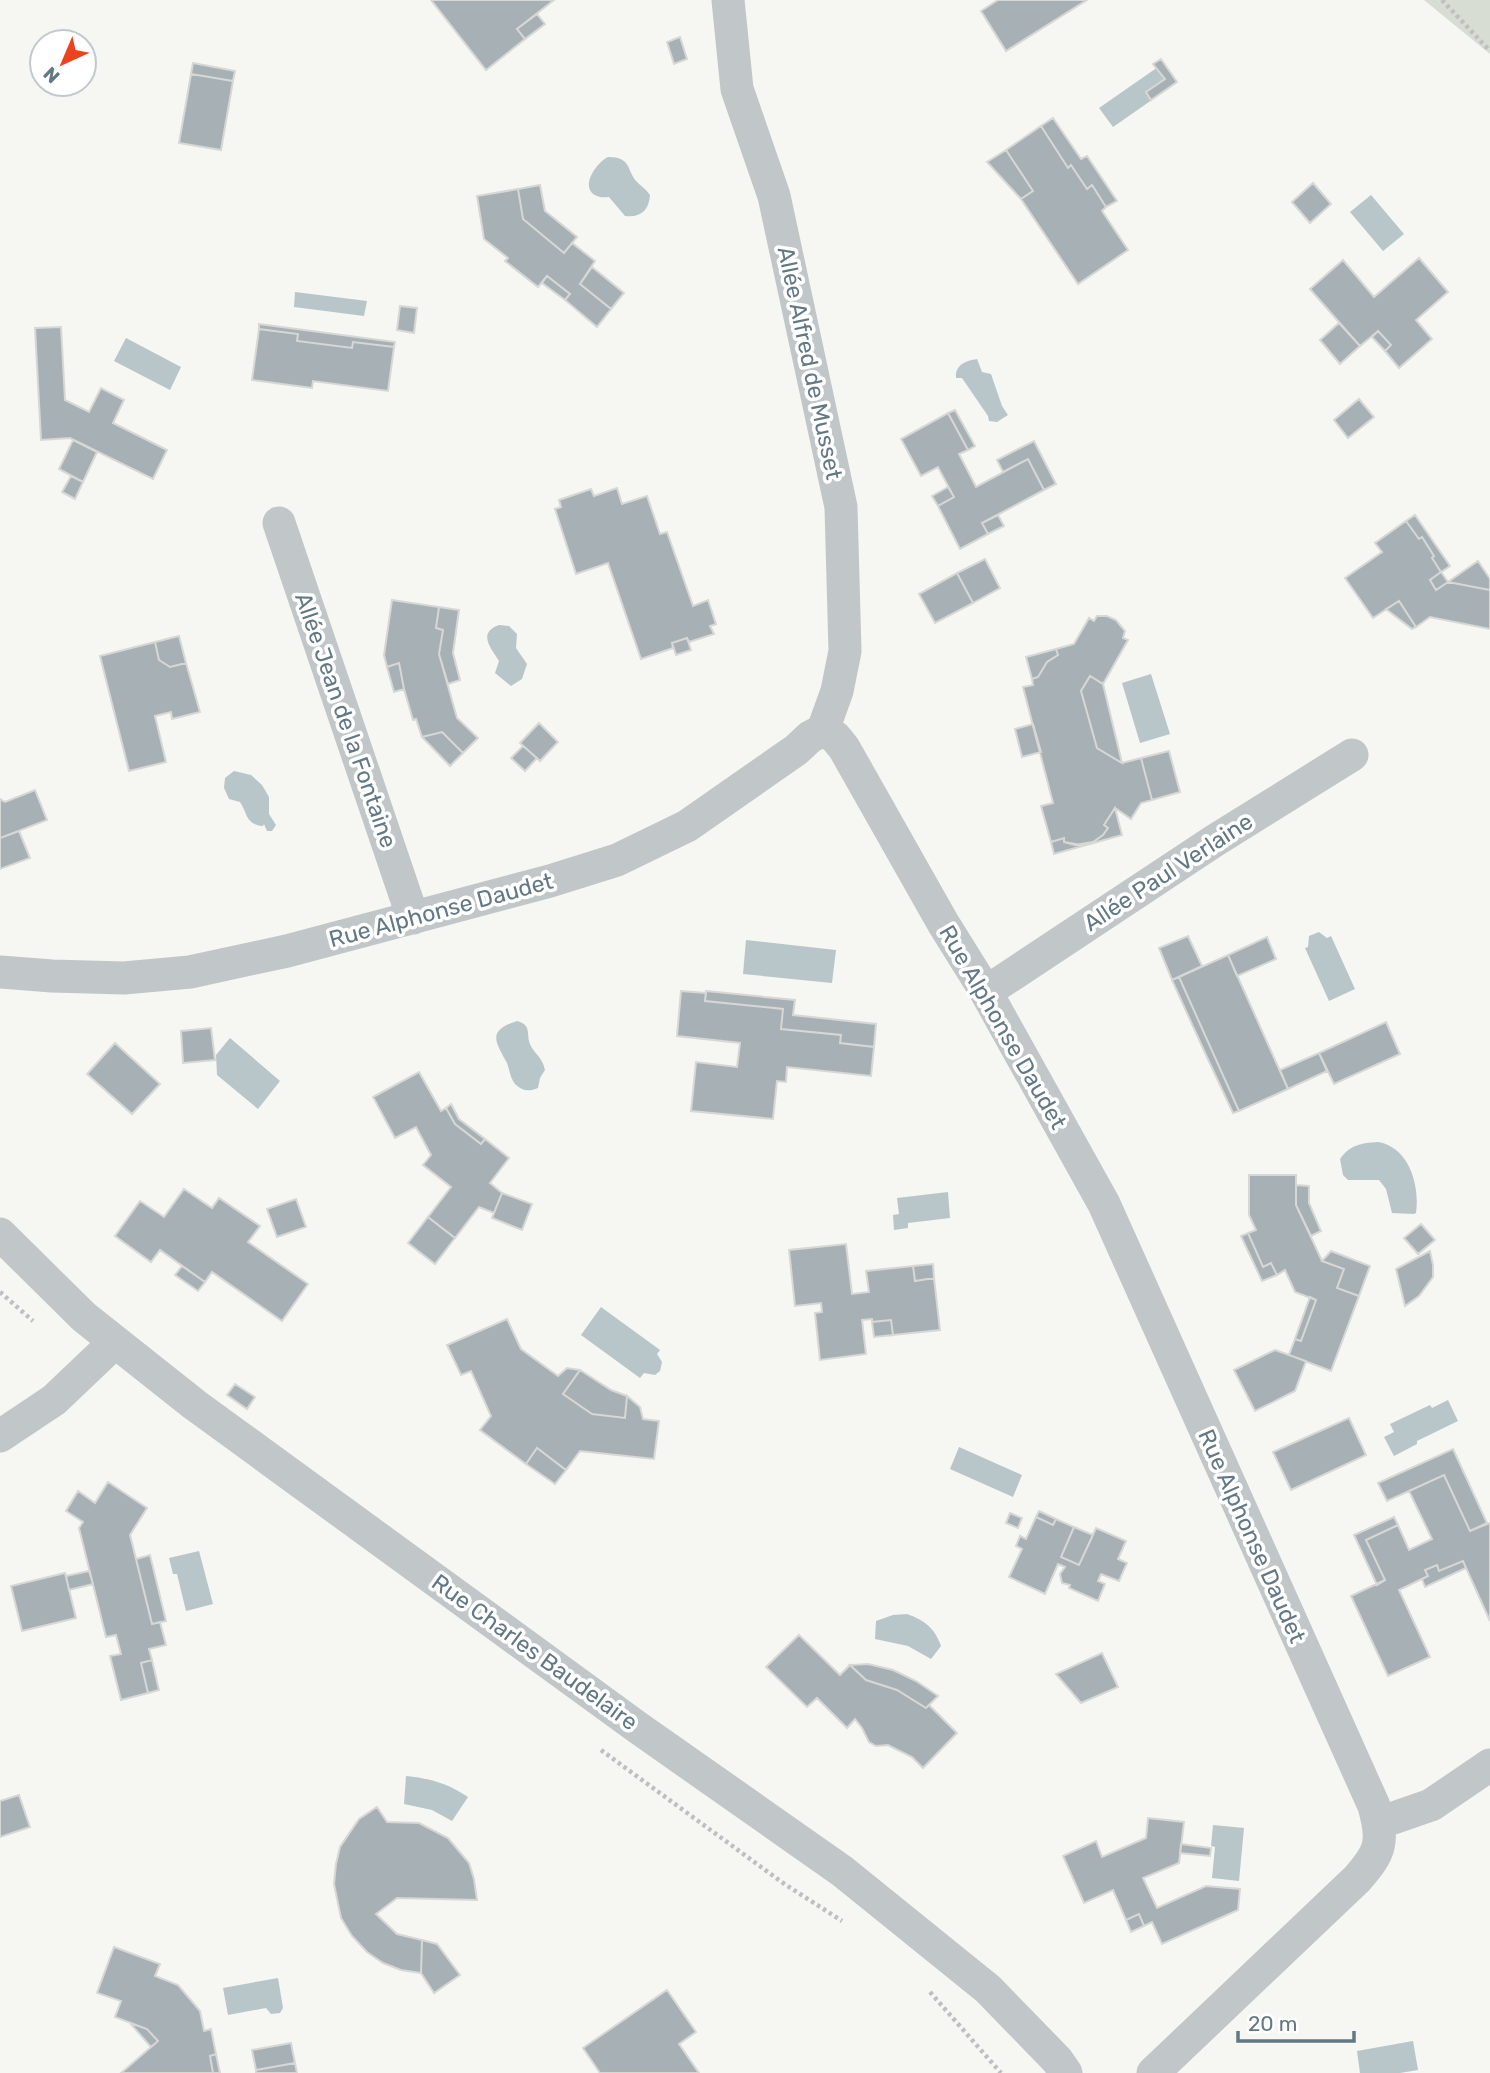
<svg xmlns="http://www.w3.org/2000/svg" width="1490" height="2073" viewBox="0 0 1490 2073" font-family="Rubik,sans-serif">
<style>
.green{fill:#d7ddd3}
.water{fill:#b8c6c9}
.building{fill:#a7b1b5;stroke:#d7d7d5;stroke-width:2}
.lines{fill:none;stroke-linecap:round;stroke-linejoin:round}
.path{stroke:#bdbfc1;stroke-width:4.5;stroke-dasharray:3.5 3.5;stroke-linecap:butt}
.minor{stroke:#c1c6c8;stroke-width:33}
.labels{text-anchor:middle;stroke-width:7;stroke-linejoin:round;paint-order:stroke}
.street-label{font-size:23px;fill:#647884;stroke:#fff}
</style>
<rect width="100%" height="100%" fill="#f6f6f2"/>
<path class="green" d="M1424 0H1490V54Z"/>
<path class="water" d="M1158 67 1172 86 1113 127 1099 108Z
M608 157C632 157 626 170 637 182 642 187 646 189 650 195 649 210 641 218 625 216L609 197C605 197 601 198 597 196 578 188 597 162 608 157Z
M1371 195 1404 234 1383 251 1350 212Z
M295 292 367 301 364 316 294 307Z
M126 338 181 367 170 390 114 361Z
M977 359 982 372 991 374 1002 406 1008 415 997 422 989 421 988 416 962 378H956C955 365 965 361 977 359Z
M499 625 509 626 517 634 516 648 527 664 522 679 511 686 495 673 499 661C491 648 477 633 499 625Z
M1151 674 1170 734 1140 743 1122 683Z
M234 771 251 775 262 785 269 797V814L276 825 272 831H267L264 824 263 826C245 824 248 814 240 802L229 799 224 788 225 778Z
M1319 932 1327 938 1331 936 1355 989 1329 1001 1305 948 1308 947 1309 936Z
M746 940 836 950 832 983 743 974Z
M517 1021C532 1025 526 1033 530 1044 534 1054 542 1056 545 1070L540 1078 538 1088C529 1092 522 1091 515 1084 510 1077 510 1071 507 1063 496 1042 486 1031 517 1021Z
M230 1038 280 1081 258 1109 217 1075 216 1055Z
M1378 1142C1409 1147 1420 1185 1416 1213L1414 1214 1392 1213 1386 1189 1379 1180H1348L1343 1175 1340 1159C1350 1145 1361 1143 1378 1142Z
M948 1192 950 1218 908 1223V1228L894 1230 893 1215 899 1214 897 1198Z
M601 1307 660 1350 657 1354 662 1362 660 1371 655 1375 644 1373 640 1378 581 1335Z
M1448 1400 1458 1421 1417 1441V1444L1394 1456 1384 1437 1394 1432 1390 1424 1430 1405 1432 1408Z
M959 1447 1022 1475 1013 1497 950 1469Z
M199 1551 213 1604 186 1611 177 1574H173L169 1558Z
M907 1614C924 1620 935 1628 941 1646L931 1659 908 1646 875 1639 876 1621 893 1615Z
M406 1776C429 1778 449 1784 468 1797L452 1821 432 1810 404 1804Z
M1213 1825 1244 1828 1239 1881 1212 1878 1215 1847 1211 1846Z
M278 1978 283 2008 280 2013 271 2014 266 2008 228 2015 223 1988Z
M1413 2041 1418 2070 1400 2073H1360L1357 2051Z"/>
<path class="building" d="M431 0H554L517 29 525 39 486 70Z
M998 0H1087L1006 51 981 11Z
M537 14 545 24 525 39 517 29Z
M680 37 687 59 674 64 667 42Z
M1161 59 1177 82 1151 100 1146 92 1165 79 1153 64Z
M193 63 235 71 233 81 191 74Z
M191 74 233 81 221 150 179 143Z
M1053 118 1081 159 1087 156 1117 201 1106 207 1092 185 1087 189 1071 165 1068 168 1041 126Z
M1041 126 1068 168 1071 165 1087 189 1092 185 1106 207 1102 211 1128 250 1078 284 1021 199 1033 191 1006 150Z
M1006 150 1033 191 1021 199 987 162Z
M1313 183 1331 204 1310 223 1292 202Z
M540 185 545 211 577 237 564 253 523 219 518 189Z
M518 189 523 219 564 253 572 243 595 261 580 284 611 309 597 327 565 300 570 294 547 276 538 287 505 261 508 258 484 239 477 196Z
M1419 258 1448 292 1416 320 1432 339 1399 368 1385 351 1391 345 1378 331 1360 346 1310 289 1343 260 1374 297Z
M592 267 624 293 611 309 580 284Z
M547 276 570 294 565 300 542 283Z
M400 306 417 308 414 333 397 330Z
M1339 323 1360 346 1340 364 1320 340Z
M259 324 395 342 394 347 353 342 352 348 297 341 298 334 259 329Z
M61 327 65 400 89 412 101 388 124 400 113 423 167 450 153 479 70 438 41 440 35 328Z
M259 329 298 334 297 341 352 348 353 342 394 347 388 391 313 381 312 388 252 380Z
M1378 331 1391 345 1385 351 1372 337Z
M1359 399 1374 417 1348 438 1334 420Z
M955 410 975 446 968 450 948 413Z
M948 413 968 450 959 454 976 487 1028 459 1044 490 982 523 988 534 960 549 938 506 954 497 938 467 921 476 901 439Z
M73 440 97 452 83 482 59 469Z
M1034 441 1056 484 1044 490 1028 459 1003 472 997 460Z
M71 476 83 482 75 499 62 492Z
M948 487 954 497 938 506 932 496Z
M617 488 622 504 647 496 660 534 667 532 693 606 708 600 716 624 710 626 714 634 689 642 687 638 672 643 673 648 641 659 608 563 576 574 555 509 561 507 559 500 591 489 594 496Z
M998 515 1004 526 988 534 982 523Z
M1415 515 1450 566 1441 572 1432 558 1434 556 1422 537 1419 539 1406 521Z
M1406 521 1419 539 1422 537 1434 556 1432 558 1441 572 1430 580 1436 590 1448 582 1490 590V629L1430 617 1416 627 1399 601 1373 618 1345 578 1382 552 1375 543Z
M985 559 1000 588 973 603 957 573Z
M1478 561 1490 579V590L1448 582Z
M1441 572 1448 582 1436 590 1430 580Z
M957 573 973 603 935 623 919 594Z
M392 600 439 607 436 628 443 630 439 654 457 718 478 738 463 753 442 732 422 737 416 719 413 720 404 689 399 663 387 667 384 655Z
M1399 601 1416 627 1412 629 1386 609Z
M439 607 459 610 453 653 460 680 448 684 439 654 443 630 436 628Z
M1097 616H1107L1116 620 1125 631 1123 638 1128 640 1103 684 1090 676 1081 691 1097 748 1122 763 1141 758 1152 800 1141 803 1131 819 1115 808 1104 825 1108 828 1103 835 1093 842 1075 845 1064 842V838L1051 842 1041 806 1053 803 1023 687 1033 685 1032 679 1038 677 1047 662 1058 655 1056 649 1074 644 1089 618 1094 621Z
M179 636 186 663 170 667 159 660 155 642Z
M687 638 691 650 676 655 672 643Z
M155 642 159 660 170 667 186 663 200 712 172 719 171 712 155 716 166 762 129 771 100 656Z
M1056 649 1058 655 1047 662 1038 677 1032 679 1026 657Z
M399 663 404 689 394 692 387 667Z
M1090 676 1103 684 1122 763 1097 748 1081 691Z
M539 723 558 742 540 761 520 743Z
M1033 724 1041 752 1022 757 1015 729Z
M442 732 463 753 450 766 422 737Z
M523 746 537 758 525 771 511 758Z
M1169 751 1180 792 1152 800 1141 758Z
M35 790 47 820 0 838V799L5 802Z
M1115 808 1122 835 1054 854 1051 842 1064 838V842L1081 845 1093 842 1103 835 1108 828 1104 825Z
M19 831 30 858 0 869V838Z
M1188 936 1202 966 1172 980 1159 948Z
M1267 937 1276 959 1237 976 1228 955Z
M1228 955 1288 1089 1239 1111 1179 977Z
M1179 977 1239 1111 1233 1113 1206 1055 1172 980Z
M681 991 706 993 705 1001 783 1009 781 1029 841 1035 840 1043 874 1047 871 1076 787 1067 786 1082 777 1081 773 1119 691 1111 696 1062 737 1067 740 1043 677 1036Z
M706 991 795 1000 793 1015 876 1024 874 1047 840 1043 841 1035 781 1029 783 1009 705 1001Z
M1386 1022 1400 1054 1334 1084 1319 1053Z
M211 1028 215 1060 183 1063 181 1031Z
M115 1043 160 1084 132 1114 87 1074Z
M1319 1053 1327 1071 1288 1089 1280 1070Z
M419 1072 441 1111 446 1108 455 1124 481 1144 485 1139 509 1158 490 1183 502 1193 494 1213 479 1207 455 1238 428 1217 451 1187 423 1165 431 1155 416 1127 395 1138 373 1097Z
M451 1104 459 1119 485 1139 481 1144 455 1124 446 1108Z
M1249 1175H1296V1205L1322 1261 1344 1269 1337 1288 1359 1296 1331 1371 1289 1355 1295 1339 1301 1341 1316 1300 1295 1292 1285 1270 1277 1275 1271 1263 1263 1267 1248 1233 1256 1230 1249 1215Z
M1296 1185 1309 1186V1203L1321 1231 1311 1236 1296 1205Z
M184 1189 212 1208 219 1198 260 1226 248 1242 308 1284 282 1321 212 1272 205 1282 160 1250 151 1262 115 1236 140 1201 164 1217Z
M502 1193 532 1204 522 1230 492 1218Z
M296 1199 306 1227 277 1237 267 1209Z
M428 1217 455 1238 435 1264 408 1243Z
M1421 1224 1435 1240 1418 1254 1404 1238Z
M1248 1233 1263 1267 1271 1263 1277 1275 1262 1281 1241 1236Z
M846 1244 852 1294 869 1292 866 1271 913 1266 915 1281 934 1278 940 1330 893 1335 891 1320 872 1322V1319L862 1320 866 1354 820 1360 815 1313 822 1312 821 1303 795 1306 789 1250Z
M1331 1251 1370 1266 1359 1296 1337 1288 1344 1269 1322 1261Z
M1430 1251 1433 1265V1277L1419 1296 1405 1306 1396 1269Z
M933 1264 934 1278 915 1281 913 1266Z
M182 1266 205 1282 198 1291 175 1275Z
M1310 1297 1316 1300 1301 1341 1295 1339Z
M507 1319 521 1349 558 1376 567 1368 580 1370 563 1394 592 1414 625 1418 627 1396 640 1407 643 1419 659 1421 654 1459 580 1451 566 1470 537 1448 526 1464 480 1430 491 1416 471 1371 461 1375 447 1345Z
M891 1320 893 1335 874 1337 872 1322Z
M1275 1350 1306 1361 1295 1391 1255 1411 1234 1370Z
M580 1370 611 1390 627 1396 625 1418 592 1414 563 1394Z
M235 1384 255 1397 247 1409 227 1395Z
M1349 1418 1366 1455 1291 1490 1273 1452Z
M537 1448 566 1470 555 1484 526 1464Z
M1453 1449 1487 1523 1470 1531 1444 1475 1387 1501 1378 1483Z
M1444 1475 1470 1531 1490 1523V1621L1463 1561 1439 1571 1437 1565 1425 1570 1428 1576 1399 1590 1430 1657 1388 1676 1351 1596 1385 1580 1366 1540 1398 1525 1409 1550 1432 1539 1409 1491Z
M108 1482 147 1508 130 1535 152 1624 160 1622 166 1645 149 1649 152 1660 141 1663 148 1693 121 1700 110 1656 121 1654 116 1635 106 1637 79 1528 83 1522 66 1511 78 1491 95 1503Z
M1039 1511 1056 1519 1053 1525 1036 1517Z
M1010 1513 1022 1518 1018 1528 1006 1523Z
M1036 1517 1053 1525 1056 1519 1074 1527 1061 1557 1079 1565 1096 1528 1126 1541 1118 1559 1127 1563 1119 1581 1101 1574 1098 1581 1105 1584 1098 1601 1069 1588 1070 1585 1062 1583 1060 1574 1065 1567 1058 1564 1045 1594 1009 1577 1022 1549 1016 1546 1020 1536 1026 1539Z
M1394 1517 1398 1525 1366 1540 1385 1580 1377 1585 1354 1535Z
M1074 1527 1093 1535 1079 1565 1061 1557Z
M150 1555 166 1621 152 1624 136 1559Z
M1463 1561 1466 1568 1425 1587 1422 1579 1428 1576 1425 1570 1437 1565 1439 1571Z
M89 1571 93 1584 69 1590 66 1576Z
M65 1573 76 1618 22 1631 11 1586Z
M799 1635 840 1675 850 1665 866 1680 897 1690 926 1708 929 1705 957 1733 923 1768 912 1757 888 1745 876 1746 869 1742 862 1728 855 1719 847 1728 817 1698 807 1707 766 1667Z
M1102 1653 1118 1687 1081 1703 1056 1674Z
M152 1660 159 1690 148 1693 141 1663Z
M868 1664 893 1670 916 1681 938 1696 926 1708 897 1690 866 1680 850 1665Z
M19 1795 30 1827 0 1837V1801Z
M377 1807 387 1822 419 1823 448 1838 469 1863 474 1879 477 1900 397 1898 376 1914 397 1934 422 1940 421 1973 401 1970 383 1963 367 1952 352 1936 341 1918 334 1884 336 1864 340 1847 359 1819Z
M1148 1818 1184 1822 1179 1863 1143 1878 1157 1908 1206 1886 1240 1889 1238 1910 1162 1944 1152 1922 1144 1926 1139 1914 1126 1920 1113 1890 1084 1903 1063 1856 1096 1841 1102 1857 1146 1838Z
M1181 1844 1211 1848 1210 1856 1180 1853Z
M1139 1914 1144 1926 1131 1932 1126 1920Z
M422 1940 437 1944 460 1975 434 1993 421 1973Z
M114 1947 160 1964 155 1976 178 1985 200 2011 204 2031 211 2029 216 2054 210 2056 213 2073H121L158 2041 147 2029 115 2017 121 2001 97 1993Z
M667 1990 696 2032 679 2044 699 2073H600L583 2048Z
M130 2023 147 2029 158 2041 151 2047Z
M291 2043 295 2063 256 2070 252 2050Z
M216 2054 220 2073H213L210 2056Z
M295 2063 297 2073H256V2070Z"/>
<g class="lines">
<path class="path" d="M1442 0 1490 51
M0 1292 33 1321
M601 1750 783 1883 842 1921
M930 1992 1001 2073"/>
<path class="minor" d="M728 0 737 89 774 196 841 507 845 651 837 691 823 730
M279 523 413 918
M0 972 52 976 124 978 190 972 287 951 550 881 617 860 687 826 796 750 810 737 823 730 835 737 844 748 943 923 986 992 1104 1204 1374 1806C1384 1842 1381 1852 1357 1879L1153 2073
M986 992 1214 841 1352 755
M0 1234 84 1317 195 1405 637 1727 842 1871 988 1989 1057 2060 1066 2073
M0 1436 54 1400 115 1342
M1379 1823 1431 1805 1490 1765"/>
</g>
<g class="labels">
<g class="street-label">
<text transform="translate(810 363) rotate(78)" y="8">Allée Alfred de Musset</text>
<text transform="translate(346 720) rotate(71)" y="8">Allée Jean de la Fontaine</text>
<text transform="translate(1168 872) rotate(-33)" y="8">Allée Paul Verlaine</text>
<text transform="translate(441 910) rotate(-15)" y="8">Rue Alphonse Daudet</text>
<text transform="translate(1003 1027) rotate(60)" y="8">Rue Alphonse Daudet</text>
<text transform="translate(1252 1536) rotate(66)" y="8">Rue Alphonse Daudet</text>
<text transform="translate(535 1652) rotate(36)" y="8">Rue Charles Baudelaire</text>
</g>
</g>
<g transform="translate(63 63) rotate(224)"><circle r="33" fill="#ffffff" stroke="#c1c9ce" stroke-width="2"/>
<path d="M0-5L12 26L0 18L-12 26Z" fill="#ea431e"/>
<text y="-10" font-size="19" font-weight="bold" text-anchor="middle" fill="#647884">N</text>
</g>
<path d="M1238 2031v10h116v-10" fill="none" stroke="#647884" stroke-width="3.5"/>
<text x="1248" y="2031" font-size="21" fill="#647884" stroke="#ffffff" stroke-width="5" paint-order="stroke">20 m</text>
</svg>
